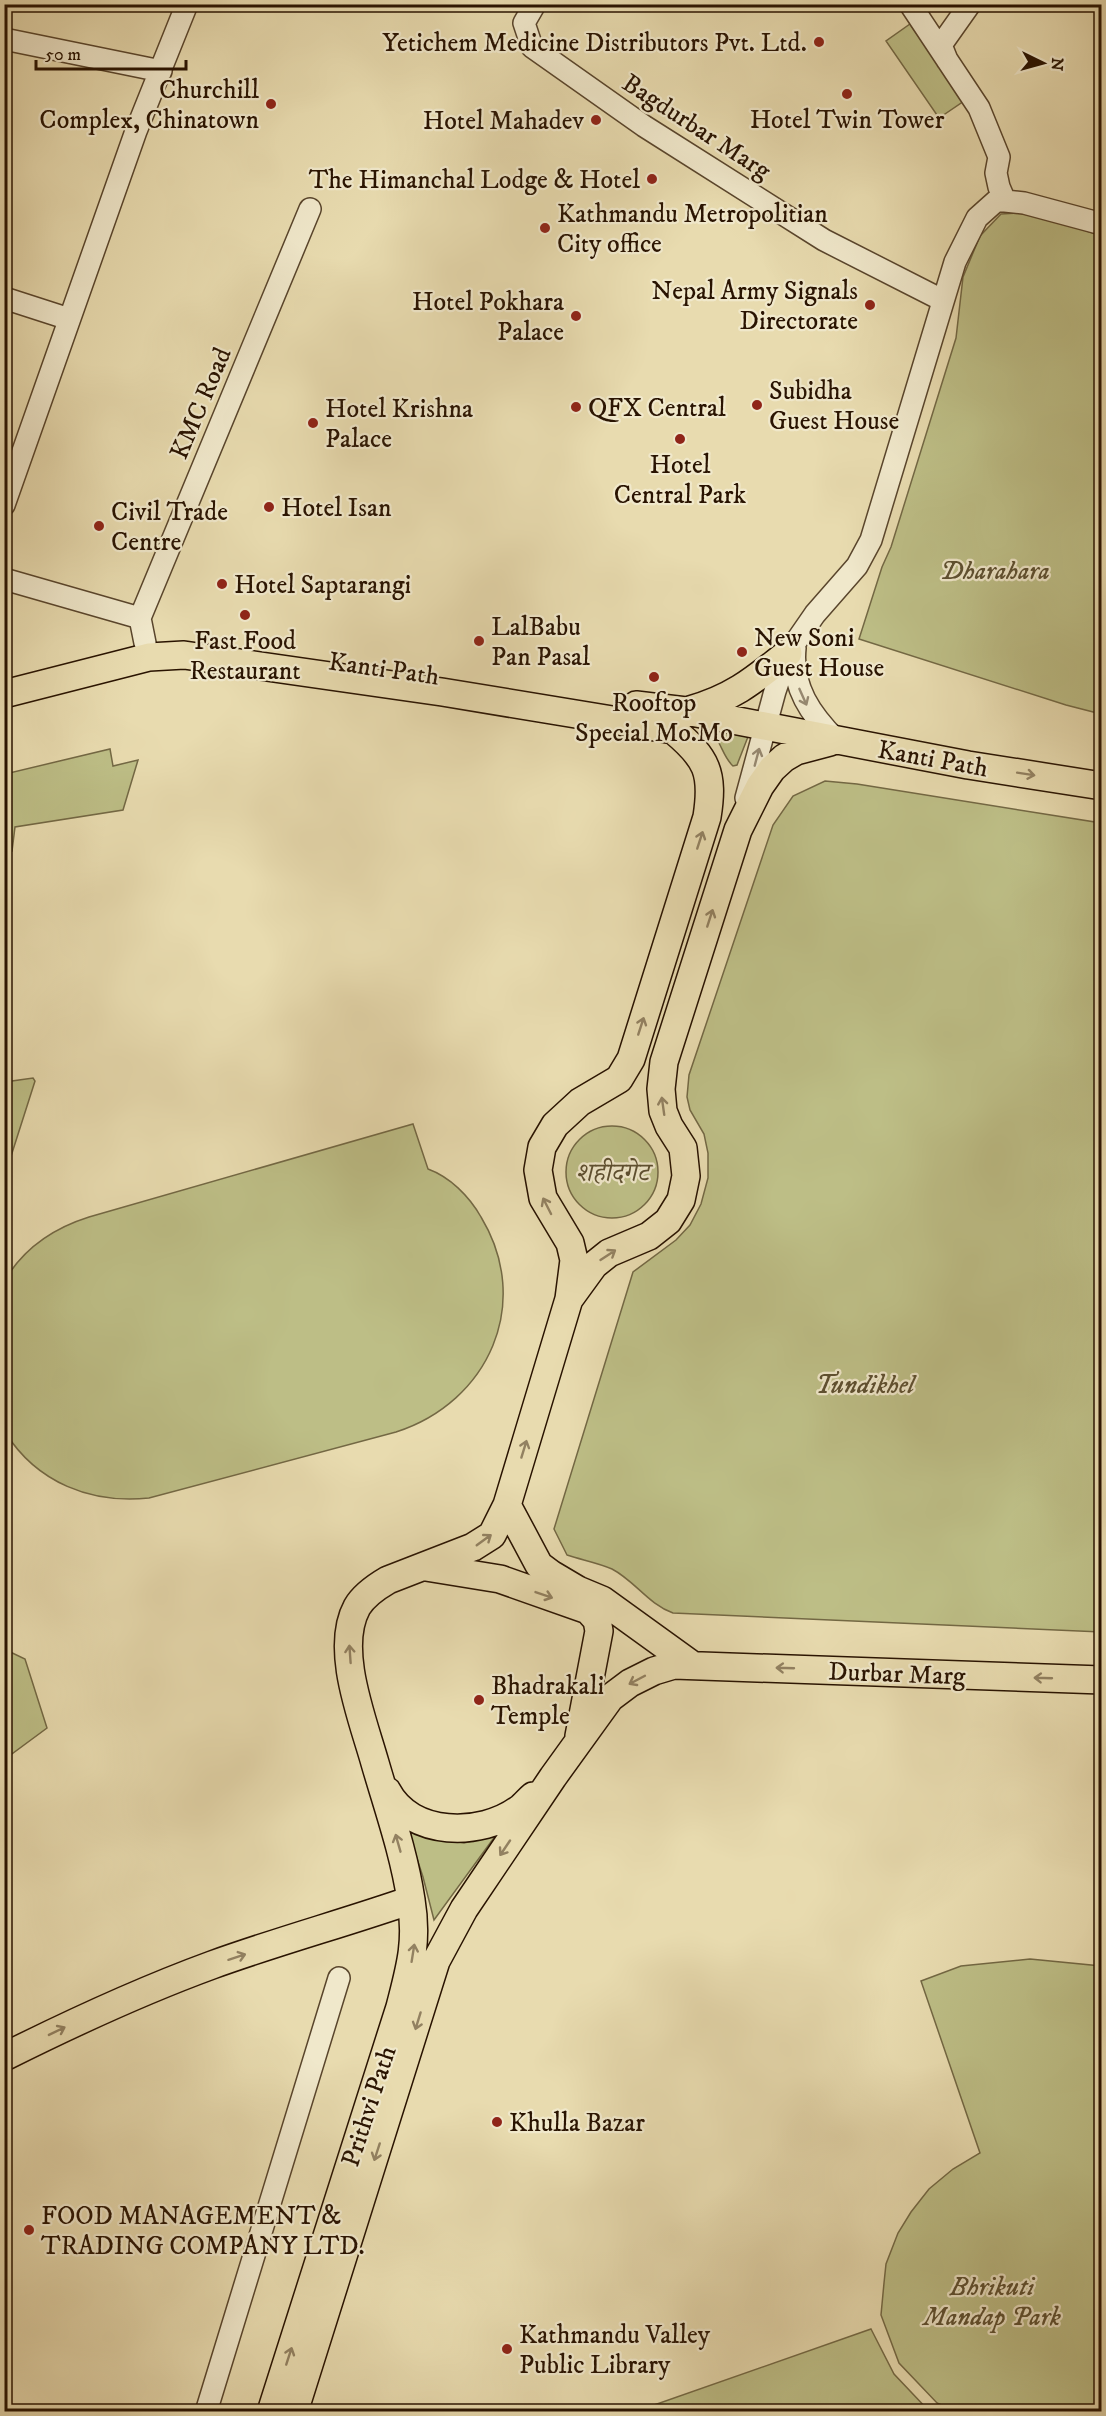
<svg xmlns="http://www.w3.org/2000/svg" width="1106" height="2416" viewBox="0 0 1106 2416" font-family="'IM FELL DW Pica','Noto Serif Devanagari',serif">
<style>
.green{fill:#bdbe86;stroke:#736844;stroke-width:1.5}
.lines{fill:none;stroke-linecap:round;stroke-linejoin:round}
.minor-casing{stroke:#59452c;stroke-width:24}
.major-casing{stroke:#291301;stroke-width:30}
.minor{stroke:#f0e8cb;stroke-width:21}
.major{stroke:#e8dbaf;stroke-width:27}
.oneway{stroke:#968870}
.oneway2{stroke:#928161}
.poi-dot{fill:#8f2418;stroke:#f0e8cb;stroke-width:2}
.labels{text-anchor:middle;stroke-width:4.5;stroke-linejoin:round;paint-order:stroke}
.poi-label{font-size:26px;fill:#291301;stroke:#f0e8cb;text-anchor:start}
.street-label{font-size:26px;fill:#291301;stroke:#f0e8cb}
.park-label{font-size:26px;font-style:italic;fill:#5d4f30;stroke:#f0e8cb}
</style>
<rect width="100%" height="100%" fill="#e8dbaf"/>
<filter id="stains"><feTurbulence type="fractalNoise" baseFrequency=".00333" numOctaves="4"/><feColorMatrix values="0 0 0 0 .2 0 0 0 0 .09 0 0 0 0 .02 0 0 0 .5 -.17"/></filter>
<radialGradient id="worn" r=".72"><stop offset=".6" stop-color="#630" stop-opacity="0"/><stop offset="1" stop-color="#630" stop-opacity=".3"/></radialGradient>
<path class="green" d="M910 24 964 101 939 118 886 41Z
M1019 213 1061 222 1101 236V714L1066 705 859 639 882 567 891 547 956 338 963 277 980 236 1001 214Z
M705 726 751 729 737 765 733 766C721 755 722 739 705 726Z
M110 749 113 766 138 760 123 810 15 827 12 851 5 852V774Z
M825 781 857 784 1101 823V1632L673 1613C648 1604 635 1581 612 1569 599 1563 582 1560 567 1555L554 1529 633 1272 676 1240 690 1225 701 1204 708 1178V1153L704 1134 690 1110 687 1097 689 1075 773 825 793 796Z
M33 1078 35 1081 5 1175V1082Z
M413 1124 428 1169C450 1177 469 1196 481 1217 533 1303 489 1402 396 1432L149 1498C91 1504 37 1483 5 1432V1280C24 1248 54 1228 89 1217Z
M566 1172a46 46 0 1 1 92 0a46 46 0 1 1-92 0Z
M4 1649 25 1659 47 1728 5 1759Z
M406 1825 424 1835 464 1843 496 1835 434 1920 423 1877Z
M1030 1959 1101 1966V2411H954L937 2403 899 2363 881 2315 884 2283 886 2264 898 2233 911 2212 929 2189 953 2169 980 2153 921 1981 961 1966Z
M871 2329 894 2374 929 2411H637Z"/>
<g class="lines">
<defs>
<path id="minor" d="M535 4 524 23 532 47 644 126 824 240 942 300
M910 4 979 108 999 157 996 173 999 187 1005 201 1024 203 1102 224
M4 39 161 71
M947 60 941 45 970 4
M4 298 69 319
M4 505 136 131 187 4
M4 579 140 618
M140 618 310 209
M140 618 145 643
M795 648C791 687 811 715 837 741
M746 798 775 691 788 653 815 614 857 566 871 540 955 262 977 218 996 201H1005
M206 2412 339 1978"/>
<path id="major" d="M4 694 149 657 184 655 442 692 673 730C707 758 714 773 707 817L631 1059 619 1079 580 1102 555 1125 542 1147 538 1170 543 1198 570 1243 574 1260 569 1299 507 1505 492 1535 473 1547 388 1580C376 1587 364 1595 357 1607 334 1649 363 1720 375 1763 388 1808 404 1853 411 1900 418 1942 410 1968 400 2007L271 2412
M636 705 686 711 968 765 1102 786
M690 710C733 698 754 680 788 653
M570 1298 594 1265 609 1253 649 1236 668 1221 681 1200 686 1176 683 1148 669 1126 663 1111 661 1089 664 1062 738 830 760 786 772 769 784 758 796 751 830 742
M507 1505 539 1565 551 1574 578 1590 602 1600 692 1665
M426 1567 500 1579 588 1610 597 1620 599 1631 579 1736
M387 1791C411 1837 481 1837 519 1809 524 1806 528 1800 533 1796
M4 2057C72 2023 141 1991 212 1965 278 1941 345 1923 411 1900
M294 2412 436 1961 464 1909 553 1777 610 1698 630 1683 654 1671 674 1665 1102 1680"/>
</defs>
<use href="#minor" class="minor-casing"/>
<use href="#major" class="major-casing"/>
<use href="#minor" class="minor"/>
<use href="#major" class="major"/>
</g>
<defs><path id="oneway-shaft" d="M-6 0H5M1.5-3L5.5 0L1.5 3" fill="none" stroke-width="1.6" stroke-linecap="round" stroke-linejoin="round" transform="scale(1.5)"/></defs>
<g class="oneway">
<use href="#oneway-shaft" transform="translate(803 697) rotate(66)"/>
<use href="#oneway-shaft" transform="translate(757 757) rotate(-75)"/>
</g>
<g class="oneway2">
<use href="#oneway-shaft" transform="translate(1026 774) rotate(9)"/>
<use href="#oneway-shaft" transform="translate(700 840) rotate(-72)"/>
<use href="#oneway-shaft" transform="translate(710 918) rotate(-72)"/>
<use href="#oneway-shaft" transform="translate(641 1026) rotate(-72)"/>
<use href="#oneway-shaft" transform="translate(663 1106) rotate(-98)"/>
<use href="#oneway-shaft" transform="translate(547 1206) rotate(-117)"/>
<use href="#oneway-shaft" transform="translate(608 1255) rotate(-33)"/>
<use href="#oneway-shaft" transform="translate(524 1449) rotate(-73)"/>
<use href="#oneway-shaft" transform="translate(484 1540) rotate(-36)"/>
<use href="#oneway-shaft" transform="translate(544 1595) rotate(19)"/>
<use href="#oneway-shaft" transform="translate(350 1654) rotate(-94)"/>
<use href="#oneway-shaft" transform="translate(785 1668) rotate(-178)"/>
<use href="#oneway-shaft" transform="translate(1043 1678) rotate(-178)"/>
<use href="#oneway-shaft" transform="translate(637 1680) rotate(152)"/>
<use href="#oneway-shaft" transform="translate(398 1843) rotate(-106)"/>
<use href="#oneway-shaft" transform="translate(505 1848) rotate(124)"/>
<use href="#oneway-shaft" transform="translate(413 1953) rotate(-81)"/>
<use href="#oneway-shaft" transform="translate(237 1957) rotate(-18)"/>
<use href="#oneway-shaft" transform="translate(418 2021) rotate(107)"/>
<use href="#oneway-shaft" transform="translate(57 2031) rotate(-26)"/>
<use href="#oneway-shaft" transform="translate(377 2152) rotate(108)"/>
<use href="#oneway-shaft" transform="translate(289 2356) rotate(-72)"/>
</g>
<g class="poi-dot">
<circle cx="819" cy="42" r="6"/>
<circle cx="847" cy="94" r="6"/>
<circle cx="271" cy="104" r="6"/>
<circle cx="596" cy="120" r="6"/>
<circle cx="652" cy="179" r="6"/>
<circle cx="545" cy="228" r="6"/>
<circle cx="870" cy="305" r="6"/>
<circle cx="576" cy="316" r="6"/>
<circle cx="757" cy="405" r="6"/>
<circle cx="576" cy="407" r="6"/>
<circle cx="313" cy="423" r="6"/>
<circle cx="680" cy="439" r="6"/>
<circle cx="269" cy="507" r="6"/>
<circle cx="99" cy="526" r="6"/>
<circle cx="222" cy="584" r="6"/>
<circle cx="245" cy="615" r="6"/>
<circle cx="479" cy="641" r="6"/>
<circle cx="742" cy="652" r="6"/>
<circle cx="654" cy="677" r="6"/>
<circle cx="479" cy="1700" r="6"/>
<circle cx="497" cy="2122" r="6"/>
<circle cx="29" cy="2230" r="6"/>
<circle cx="507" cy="2349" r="6"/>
</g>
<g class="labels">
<g class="poi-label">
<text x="807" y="51" text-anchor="end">Yetichem Medicine Distributors Pvt. Ltd.</text>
<text x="259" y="98" text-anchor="end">Churchill<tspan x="259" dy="30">Complex, Chinatown</tspan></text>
<text x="847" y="128" text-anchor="middle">Hotel Twin Tower</text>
<text x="584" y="129" text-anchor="end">Hotel Mahadev</text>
<text x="640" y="188" text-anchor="end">The Himanchal Lodge &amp; Hotel</text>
<text x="557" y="222">Kathmandu Metropolitian<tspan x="557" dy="30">City office</tspan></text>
<text x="858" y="299" text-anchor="end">Nepal Army Signals<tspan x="858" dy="30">Directorate</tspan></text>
<text x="564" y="310" text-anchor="end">Hotel Pokhara<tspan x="564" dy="30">Palace</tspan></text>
<text x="769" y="399">Subidha<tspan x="769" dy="30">Guest House</tspan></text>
<text x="588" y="416">QFX Central</text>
<text x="325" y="417">Hotel Krishna<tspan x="325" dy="30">Palace</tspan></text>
<text x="680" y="473" text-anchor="middle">Hotel<tspan x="680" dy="30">Central Park</tspan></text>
<text x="281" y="516">Hotel Isan</text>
<text x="111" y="520">Civil Trade<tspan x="111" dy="30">Centre</tspan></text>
<text x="234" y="593">Hotel Saptarangi</text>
<text x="491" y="635">LalBabu<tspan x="491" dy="30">Pan Pasal</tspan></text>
<text x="754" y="646">New Soni<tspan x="754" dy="30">Guest House</tspan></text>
<text x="245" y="649" text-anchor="middle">Fast Food<tspan x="245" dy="30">Restaurant</tspan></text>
<text x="654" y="711" text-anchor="middle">Rooftop<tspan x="654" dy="30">Special Mo.Mo</tspan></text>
<text x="491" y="1694">Bhadrakali<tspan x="491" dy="30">Temple</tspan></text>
<text x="509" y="2131">Khulla Bazar</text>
<text x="41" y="2224">FOOD MANAGEMENT &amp;<tspan x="41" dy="30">TRADING COMPANY LTD.</tspan></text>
<text x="519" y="2343">Kathmandu Valley<tspan x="519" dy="30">Public Library</tspan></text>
</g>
<g class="street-label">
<text transform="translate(697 126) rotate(33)" y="9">Bagdurbar Marg</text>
<text transform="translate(200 403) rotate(-67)" y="9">KMC Road</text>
<text transform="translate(384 668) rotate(8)" y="9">Kanti Path</text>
<text transform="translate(933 758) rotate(10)" y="9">Kanti Path</text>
<text transform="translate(897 1673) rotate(2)" y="9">Durbar Marg</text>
<text transform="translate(368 2106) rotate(-72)" y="9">Prithvi Path</text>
</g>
<g class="park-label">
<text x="995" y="579">Dharahara</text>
<text x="612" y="1181">शहीदगेट</text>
<text x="865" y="1393">Tundikhel</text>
<text x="992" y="2295">Bhrikuti<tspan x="992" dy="30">Mandap Park</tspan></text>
</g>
</g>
<rect width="1106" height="2416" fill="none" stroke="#e8dbaf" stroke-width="24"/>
<rect x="6" y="6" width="1094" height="2404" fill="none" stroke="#291301" stroke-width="3"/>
<rect x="12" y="12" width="1082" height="2392" fill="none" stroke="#291301" stroke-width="1.5"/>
<g transform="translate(1043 63) rotate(95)" stroke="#f0e8cb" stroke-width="4.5" paint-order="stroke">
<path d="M0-4.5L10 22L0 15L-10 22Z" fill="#291301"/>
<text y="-9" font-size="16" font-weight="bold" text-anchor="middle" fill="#291301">N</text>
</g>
<path d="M36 60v9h150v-9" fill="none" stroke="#291301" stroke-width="3"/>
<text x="45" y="60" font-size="18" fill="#291301" stroke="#f0e8cb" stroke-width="4.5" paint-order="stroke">50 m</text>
<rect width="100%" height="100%" filter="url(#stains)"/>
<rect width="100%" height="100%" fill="url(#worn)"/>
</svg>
